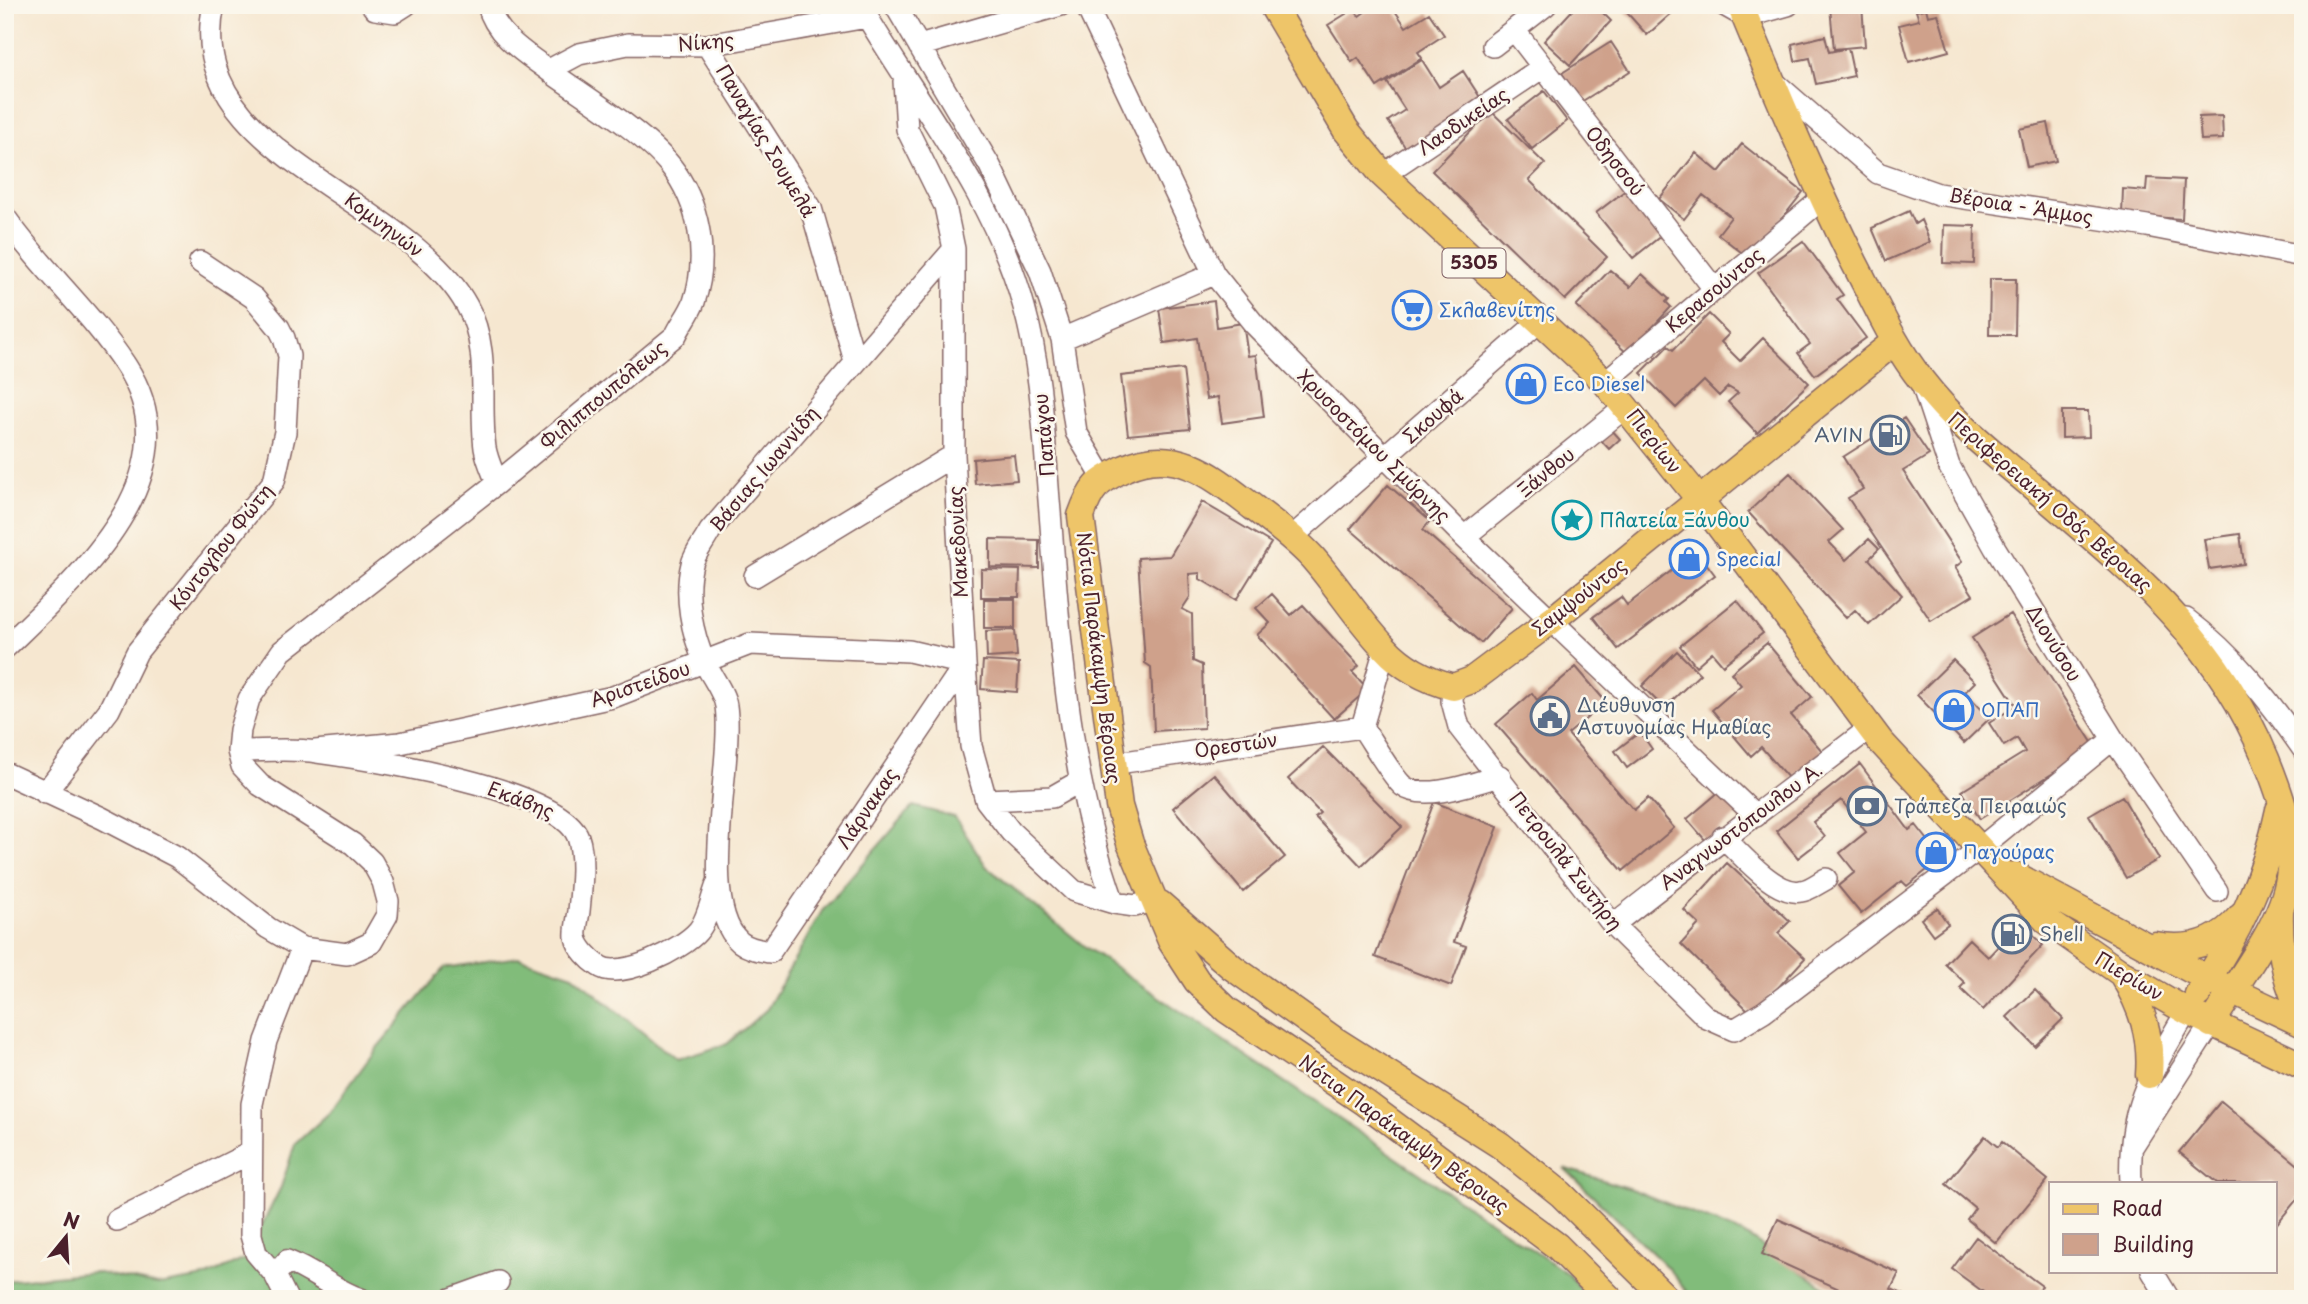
<svg xmlns="http://www.w3.org/2000/svg" width="2308" height="1304" viewBox="0 0 2308 1304" font-family="'Playpen Sans',sans-serif">
<style>
.forest{fill:#81bc7a;stroke:#666e52;stroke-width:2}
.building{fill:#cfa18b}
.lines{fill:none;stroke-linecap:round;stroke-linejoin:round}
.minor-casing{stroke:#866565;stroke-width:24}
.major-casing{stroke:#866565;stroke-width:29}
.minor{stroke:#fff;stroke-width:21}
.major{stroke:#eec569;stroke-width:26}
.labels{text-anchor:middle;stroke-width:5;stroke-linejoin:round;paint-order:stroke}
.shield{fill:#fbf7ec;stroke:#7f6065;stroke-width:2}
.shield-label{font-size:18px;font-weight:bold;fill:#4a1f2b}
.street-label{font-size:19px;fill:#4a1f2b;stroke:#fbf7ec}
.shop-label{font-size:19px;fill:#366cbe;stroke:#fbf7ec;text-anchor:start}
.service-label{font-size:19px;fill:#4e5e75;stroke:#fbf7ec;text-anchor:start}
.culture-label{font-size:19px;fill:#0d838f;stroke:#fbf7ec;text-anchor:start}
</style>
<rect width="100%" height="100%" fill="#fbf7ec"/>
<filter id="ink" filterUnits="userSpaceOnUse"><feTurbulence type="fractalNoise" baseFrequency=".0143" numOctaves="2"/><feDisplacementMap in="SourceGraphic" scale="14" xChannelSelector="R" yChannelSelector="G"/><feConvolveMatrix kernelMatrix="1 2 1 2 8 2 1 2 1" color-interpolation-filters="sRGB"/></filter>
<filter id="wash" filterUnits="userSpaceOnUse"><feTurbulence type="fractalNoise" baseFrequency=".00686" numOctaves="4" result="noise"/><feDisplacementMap in="SourceGraphic" scale="28" xChannelSelector="R" yChannelSelector="G"/><feGaussianBlur stdDeviation="1.57" result="paint"/><feColorMatrix in="noise" values="0 0 0 0 0 0 0 0 0 0 0 0 0 0 0 0 0 1.4 0 .05"/><feComposite in="paint" operator="in"/></filter>
<g filter="url(#wash)">
<rect width="100%" height="100%" fill="#f6e7d0"/>
<path class="forest" d="M913 806 955 817 986 866 1084 946 1568 1274 1590 1299H5V1281L94 1272 158 1285 205 1277 245 1259 281 1187 295 1144 330 1112 376 1049 444 968 519 957 573 975 676 1060 727 1044 767 1009 822 911Z
M1564 1168 1631 1189 1743 1234 1844 1299H1693L1667 1267Z"/>
<g id="blocks">
<path class="building" d="M1331 5H1352L1336 14Z
M1375 5H1391L1406 27 1429 13 1444 35 1418 52 1422 58 1377 87 1358 58 1352 62 1328 25 1354 9 1359 16Z
M1577 5H1595L1611 21 1570 65 1544 41Z
M1620 5H1681L1647 35Z
M1862 5 1865 46 1834 49 1830 7Z
M1926 8 1928 16 1938 14 1949 51 1909 62 1899 25 1919 20 1916 11Z
M1825 36 1829 52 1848 48 1854 76 1816 84 1810 58 1795 61 1792 44Z
M1611 42 1630 71 1581 102 1562 73Z
M1422 60 1439 87 1463 71 1483 102 1407 150 1388 121 1405 110 1387 82Z
M1544 91 1567 121 1532 149 1508 119Z
M1491 111 1545 164 1529 180 1607 257 1565 300 1432 171Z
M2222 116 2223 139 2201 140 2199 117Z
M2048 123 2056 161 2027 167 2019 129Z
M1742 144 1803 192 1750 259 1718 234 1731 217 1703 195 1684 219 1659 199 1696 153 1719 172Z
M2147 178 2184 180 2182 219 2122 215 2123 189 2146 191Z
M1626 190 1662 235 1633 258 1596 213Z
M1909 211 1915 224 1921 220 1930 242 1886 261 1872 228Z
M1944 225 1975 226 1974 264 1943 263Z
M1803 241 1843 295 1837 299 1866 338 1815 375 1798 353 1810 344 1758 273Z
M1610 270 1630 287 1642 274 1669 299 1666 302 1671 307 1628 354 1576 306Z
M1990 279H2016L2015 335H1989Z
M1214 301 1217 327 1243 323 1248 356 1256 355 1264 417 1222 423 1218 397 1206 399 1197 338 1164 343 1159 308Z
M1709 314 1729 334 1721 342 1740 361 1763 338 1809 383 1757 433 1728 402 1738 393 1728 387 1719 396 1704 381 1676 408 1641 373 1668 346 1673 350Z
M1183 369 1190 429 1128 435 1121 376Z
M2062 411H2088L2089 437 2062 438Z
M1904 418 1929 455 1903 471 1962 562 1955 567 1973 595 1931 621 1848 498 1863 489 1843 457Z
M1610 428 1620 439 1609 449 1599 438Z
M1014 455 1017 480 975 484 973 459Z
M1790 473 1843 530 1829 542 1846 560 1869 539 1879 549 1869 559 1902 595 1869 625 1855 610 1846 618 1748 512Z
M1388 485 1430 521 1423 530 1512 608 1481 643 1350 529Z
M1202 502 1271 543 1236 600 1200 579V573L1189 574 1190 597 1182 609 1192 614 1193 661 1202 665 1204 728 1154 731 1151 667 1145 663 1138 558 1170 556Z
M2240 534 2244 564 2209 569 2204 539Z
M990 539 1039 540V568L990 567Z
M1697 551 1715 575 1618 649 1593 617 1621 597 1627 605Z
M981 569 1020 570 1019 597H981Z
M1272 594 1291 615 1303 605 1359 666 1352 672 1368 689 1334 719 1257 635 1270 623 1256 608Z
M984 599H1015V628H984Z
M1737 600 1763 633 1723 665 1712 652 1696 666 1680 646Z
M2010 614 2095 747 1980 819 1962 791 2025 752 2017 738 2004 746 1989 723 2016 706 1972 638Z
M1015 630 1017 656 987 658 986 631Z
M1767 643 1812 697 1791 715 1823 752 1790 780 1761 747 1751 756 1712 710 1741 685 1731 673Z
M1677 651 1700 674 1664 708 1642 686Z
M1953 660 1975 682 1965 692 1990 718 1964 743 1917 695Z
M983 661 1019 663 1017 692 981 689Z
M1576 667 1606 702 1568 734 1634 810 1648 798 1674 828 1623 871 1496 724 1532 693 1537 700Z
M1640 732 1652 749 1627 768 1615 751Z
M1323 747 1402 827 1361 866 1315 817 1320 813 1288 779Z
M1860 764 1909 830 1916 825 1942 858 1907 886 1902 881 1861 914 1838 886 1855 872 1840 853 1866 832 1841 800 1813 822 1825 837 1798 858 1776 831Z
M1214 774 1285 857 1243 892 1173 808Z
M1719 792 1738 814 1706 841 1687 819Z
M2122 796 2159 859 2126 878 2089 815Z
M1434 802 1498 827 1454 942 1466 946 1451 986 1375 957Z
M1727 863 1790 921 1778 933 1805 958 1753 1015 1681 944 1699 924 1684 910Z
M1937 908 1948 924 1933 935 1921 919Z
M2020 923 2043 945 1983 1010 1960 988 1965 983 1945 964 1969 939 1988 957Z
M2035 990 2063 1019 2035 1046 2007 1017Z
M2221 1101 2303 1169V1192L2275 1226V1183H2217L2179 1152Z
M1985 1136 1998 1147 2002 1142 2048 1180 1996 1243 1967 1219 1975 1208 1946 1184Z
M1778 1219 1899 1273 1891 1289 1905 1295 1903 1299H1861L1762 1254Z
M1976 1237 2042 1286 2033 1299H1993L1952 1269Z"/>
</g>
</g>
<g filter="url(#ink)">
<use href="#blocks" fill-opacity="0" stroke="#866565" stroke-width="2"/>
<g class="lines">
<defs>
<path id="minor" d="M214 5C180 154 407 196 467 306 491 348 479 402 485 448 487 460 493 472 497 483
M372 5 375 9 395 12 406 5
M860 5C918 104 994 195 1024 307 1043 374 1044 444 1050 512 1060 643 1069 779 1114 903
M895 5 990 166 1040 271 1062 339 1076 432 1104 479
M1086 5 1214 274 1254 324 1464 537 1756 816
M1724 5 1745 17 1788 5
M1515 31 1715 290
M707 45 811 208 855 361
M919 46 1061 5
M1493 46 1546 5
M549 70 579 54 628 44 707 45 867 17
M904 81 907 129 945 206 954 249V455L965 664 971 746 986 800 1011 832 1074 891 1114 903 1135 906 1156 900
M1774 82 1878 173 1938 194 2147 226 2303 256
M1383 175 1543 67
M5 217C41 269 91 312 126 366 197 475 76 579 5 648
M1062 339 1214 274
M1605 382 1823 198
M1922 384 1949 466 1995 548 2113 739 2217 891
M1292 537 1541 320
M1464 537 1627 406
M755 576 954 455
M2186 619C2234 655 2269 700 2303 749
M1453 687 1452 701 1459 727 1613 925 1707 1018 1734 1030 1764 1012 1979 849 2113 739
M1362 727C1371 740 1393 778 1403 786 1424 802 1477 782 1500 776
M1362 727 1385 649
M238 751C264 751 292 748 317 752 368 759 560 788 578 837 585 857 581 890 579 911 578 919 575 930 576 937 578 948 590 960 599 966 620 981 683 949 698 931 708 920 712 896 718 882
M315 751 400 743 613 697 750 644 909 651 965 664 770 952C759 950 749 949 740 942 696 904 734 763 726 706 724 692 711 676 705 663 692 634 684 595 692 564 695 553 705 541 710 531L954 249
M1111 764 1362 727
M5 773 102 818 177 857 268 928 302 948 347 954 371 943 387 915 388 901 383 882 372 862 353 844 260 785 242 766 238 751 240 730 249 699 282 651 497 483 676 335C681 324 690 313 694 302 709 257 700 203 670 165 644 133 587 98 552 73 527 54 496 37 488 5
M45 793 109 710 137 652 274 481 285 432 289 356 284 338 279 328 254 298 200 262
M986 800 1052 797 1080 781
M1723 837C1741 854 1776 896 1801 891 1810 890 1818 883 1826 879
M1613 925C1697 858 1784 794 1870 728
M2132 1147 2211 1024
M2131 1183C2127 1109 2151 1072 2187 1011
M117 1220 250 1153
M2152 1271 2169 1299
M275 1275 256 1253 251 1235 252 1104 266 1041 302 948
M287 1299 275 1275 287 1261C313 1271 337 1292 361 1299
M451 1299 498 1282"/>
<path id="major" d="M1272 5 1346 130 1383 175 1605 382 1700 500 1880 741 2047 921 2121 973 2188 1012 2303 1066
M1740 5C1776 92 1813 180 1855 264 1876 304 1894 346 1922 381 1957 426 1995 454 2038 491 2135 574 2215 637 2266 759 2281 796 2296 837 2289 878 2282 926 2236 982 2211 1024
M2015 875 2208 979 2303 1024
M1160 904 1232 967 1333 1039 1500 1145 1561 1194 1667 1299
M2280 912C2279 949 2285 983 2303 1015
M2155 945C2187 951 2217 944 2239 918
M2122 974C2142 1007 2152 1036 2149 1075
M2198 994C2237 936 2265 879 2279 810
M1610 1299 1557 1246 1365 1103 1227 1010 1197 981 1171 941 1130 843 1119 806 1081 516C1091 487 1097 482 1125 468 1177 444 1215 478 1254 508 1274 523 1294 538 1311 556 1337 585 1358 620 1385 648 1404 669 1427 680 1453 687L1472 680 1552 620 1894 342"/>
</defs>
<use href="#minor" class="minor-casing"/>
<use href="#major" class="major-casing"/>
<use href="#minor" class="minor"/>
<use href="#major" class="major"/>
</g>
</g>
<defs>
<symbol id="supermarket-ring" viewBox="-11 -11 22 22"><circle r="9.5" fill="#fbf7ec" stroke="#3f7fe0" stroke-width="1.5"/><path d="M-6-5.5h2.5l.6 2H6L4.5 2H-2.5L-4.4-4H-6ZM-1.5 3.2a1.3 1.3 0 1 0 .1 0ZM3 3.2a1.3 1.3 0 1 0 .1 0Z" fill="#3f7fe0"/></symbol>
<symbol id="shop-ring" viewBox="-11 -11 22 22"><circle r="9.5" fill="#fbf7ec" stroke="#3f7fe0" stroke-width="1.5"/><path d="M-5-2.5h2.3a2.7 3.5 0 0 1 5.4 0H5L5.5 6h-11ZM-1.5-2.5h3a1.5 2.3 0 0 0-3 0Z" fill="#3f7fe0"/></symbol>
<symbol id="fuel-ring" viewBox="-11 -11 22 22"><circle r="9.5" fill="#fbf7ec" stroke="#5c6f8a" stroke-width="1.5"/><path d="M-5.5-6h7V0h2V4h1.3V-2.5L3-4.5l.8-.8L6-3V5H2.5V1h-1V6h-7ZM-4.2-4.7v3.2H.2V-4.7Z" fill="#5c6f8a"/></symbol>
<symbol id="sight-ring" viewBox="-11 -11 22 22"><circle r="9.5" fill="#fbf7ec" stroke="#0f9aa8" stroke-width="1.5"/><path d="M0-6L1.8-2.2L6-1.7L2.9 1.2L3.7 5.4L0 3.3L-3.7 5.4L-2.9 1.2L-6-1.7L-1.8-2.2Z" fill="#0f9aa8"/></symbol>
<symbol id="civic-ring" viewBox="-11 -11 22 22"><circle r="9.5" fill="#fbf7ec" stroke="#5c6f8a" stroke-width="1.5"/><path d="M-.6-6.5H3V-4.5H.6V-3L4-1V1h2V6H-6V1h2V-1L-.6-3ZM-1.2 2.5V6h2.4V2.5Z" fill="#5c6f8a"/></symbol>
<symbol id="bank-ring" viewBox="-11 -11 22 22"><circle r="9.5" fill="#fbf7ec" stroke="#5c6f8a" stroke-width="1.5"/><path d="M-6-4H6V4H-6ZM0-2.3a2.3 2.3 0 1 0 0 4.6a2.3 2.3 0 1 0 0-4.6Z" fill="#5c6f8a"/></symbol>
</defs>
<g fill-rule="evenodd">
<use href="#supermarket-ring" x="1390" y="288" width="44" height="44"/>
<use href="#shop-ring" x="1504" y="362" width="44" height="44"/>
<use href="#fuel-ring" x="1868" y="413" width="44" height="44"/>
<use href="#sight-ring" x="1550" y="498" width="44" height="44"/>
<use href="#shop-ring" x="1667" y="537" width="44" height="44"/>
<use href="#shop-ring" x="1932" y="688" width="44" height="44"/>
<use href="#civic-ring" x="1528" y="694" width="44" height="44"/>
<use href="#bank-ring" x="1845" y="784" width="44" height="44"/>
<use href="#shop-ring" x="1914" y="830" width="44" height="44"/>
<use href="#fuel-ring" x="1990" y="912" width="44" height="44"/>
</g>
<g class="labels">
<rect class="shield" x="1442.5" y="248.5" width="63" height="29" rx="5"/>
<g class="shield-label">
<text x="1474" y="269">5305</text>
</g>
<g class="street-label">
<text transform="translate(706 42) rotate(-5)" y="7">Νίκης</text>
<text transform="translate(1463 121) rotate(-34)" y="7">Λαοδικείας</text>
<text transform="translate(766 141) rotate(59)" y="7">Παναγίας Σουμελά</text>
<text transform="translate(1615 161) rotate(52)" y="7">Οδησσού</text>
<text transform="translate(2021 206) rotate(9)" y="7">Βέροια - Άμμος</text>
<text transform="translate(384 225) rotate(37)" y="7">Κομνηνών</text>
<text transform="translate(1714 290) rotate(-40)" y="7">Κερασούντος</text>
<text transform="translate(603 395) rotate(-40)" y="7">Φιλιππουπόλεως</text>
<text transform="translate(1433 416) rotate(-41)" y="7">Σκουφά</text>
<text transform="translate(1044 435) rotate(-95)" y="7">Παπάγου</text>
<text transform="translate(1654 441) rotate(52)" y="7">Πιερίων</text>
<text transform="translate(1374 446) rotate(45)" y="7">Χρυσοστόμου Σμύρνης</text>
<text transform="translate(764 469) rotate(-50)" y="7">Βάσιας Ιωαννίδη</text>
<text transform="translate(1546 472) rotate(-39)" y="7">Ξάνθου</text>
<text transform="translate(2050 502) rotate(41)" y="7">Περιφερειακή Οδός Βέροιας</text>
<text transform="translate(958 542) rotate(-93)" y="7">Μακεδονίας</text>
<text transform="translate(221 547) rotate(-52)" y="7">Κόντογλου Φώτη</text>
<text transform="translate(1579 597) rotate(-38)" y="7">Σαμψούντος</text>
<text transform="translate(2054 643) rotate(58)" y="7">Διονύσου</text>
<text transform="translate(1099 658) rotate(83)" y="7">Νότια Παράκαμψη Βέροιας</text>
<text transform="translate(640 684) rotate(-19)" y="7">Αριστείδου</text>
<text transform="translate(1236 745) rotate(-8)" y="7">Ορεστών</text>
<text transform="translate(521 800) rotate(21)" y="7">Εκάβης</text>
<text transform="translate(867 808) rotate(-56)" y="7">Λάρνακας</text>
<text transform="translate(1741 826) rotate(-37)" y="7">Αναγνωστόπουλου Α.</text>
<text transform="translate(1566 861) rotate(52)" y="7">Πετρουλά Σωτήρη</text>
<text transform="translate(2129 976) rotate(31)" y="7">Πιερίων</text>
<text transform="translate(1404 1134) rotate(36)" y="7">Νότια Παράκαμψη Βέροιας</text>
</g>
<g class="shop-label">
<text x="1439" y="317">Σκλαβενίτης</text>
<text x="1553" y="391">Eco Diesel</text>
<text x="1716" y="566">Special</text>
<text x="1981" y="717">ΟΠΑΠ</text>
<text x="1963" y="859">Παγούρας</text>
</g>
<g class="service-label">
<text x="1863" y="442" text-anchor="end">AVIN</text>
<text x="1577" y="712">Διέυθυνση<tspan x="1577" dy="22">Αστυνομίας Ημαθίας</tspan></text>
<text x="1894" y="813">Τράπεζα Πειραιώς</text>
<text x="2039" y="941">Shell</text>
</g>
<g class="culture-label">
<text x="1599" y="527">Πλατεία Ξάνθου</text>
</g>
</g>
<rect width="2308" height="1304" fill="none" stroke="#fbf7ec" stroke-width="28"/>
<rect x="2049" y="1182" width="228" height="91" fill="#fbf7ec" stroke="#b4a19f" stroke-width="2"/>
<rect x="2063" y="1204" width="35" height="10" fill="#eec569" stroke="#b4a19f" stroke-width="2"/>
<text x="2112" y="1216" font-size="21" fill="#4a1f2b">Road</text>
<rect x="2063" y="1234" width="35" height="21" fill="#cfa18b" stroke="#b4a19f" stroke-width="2"/>
<text x="2112" y="1252" font-size="21" fill="#4a1f2b">Building</text>
<g transform="translate(66 1237) rotate(18)" stroke="#fbf7ec" stroke-width="5" paint-order="stroke">
<path d="M0-5L12 26L0 18L-12 26Z" fill="#4a1f2b"/>
<text y="-10" font-size="19" font-weight="bold" text-anchor="middle" fill="#4a1f2b">N</text>
</g>
</svg>
